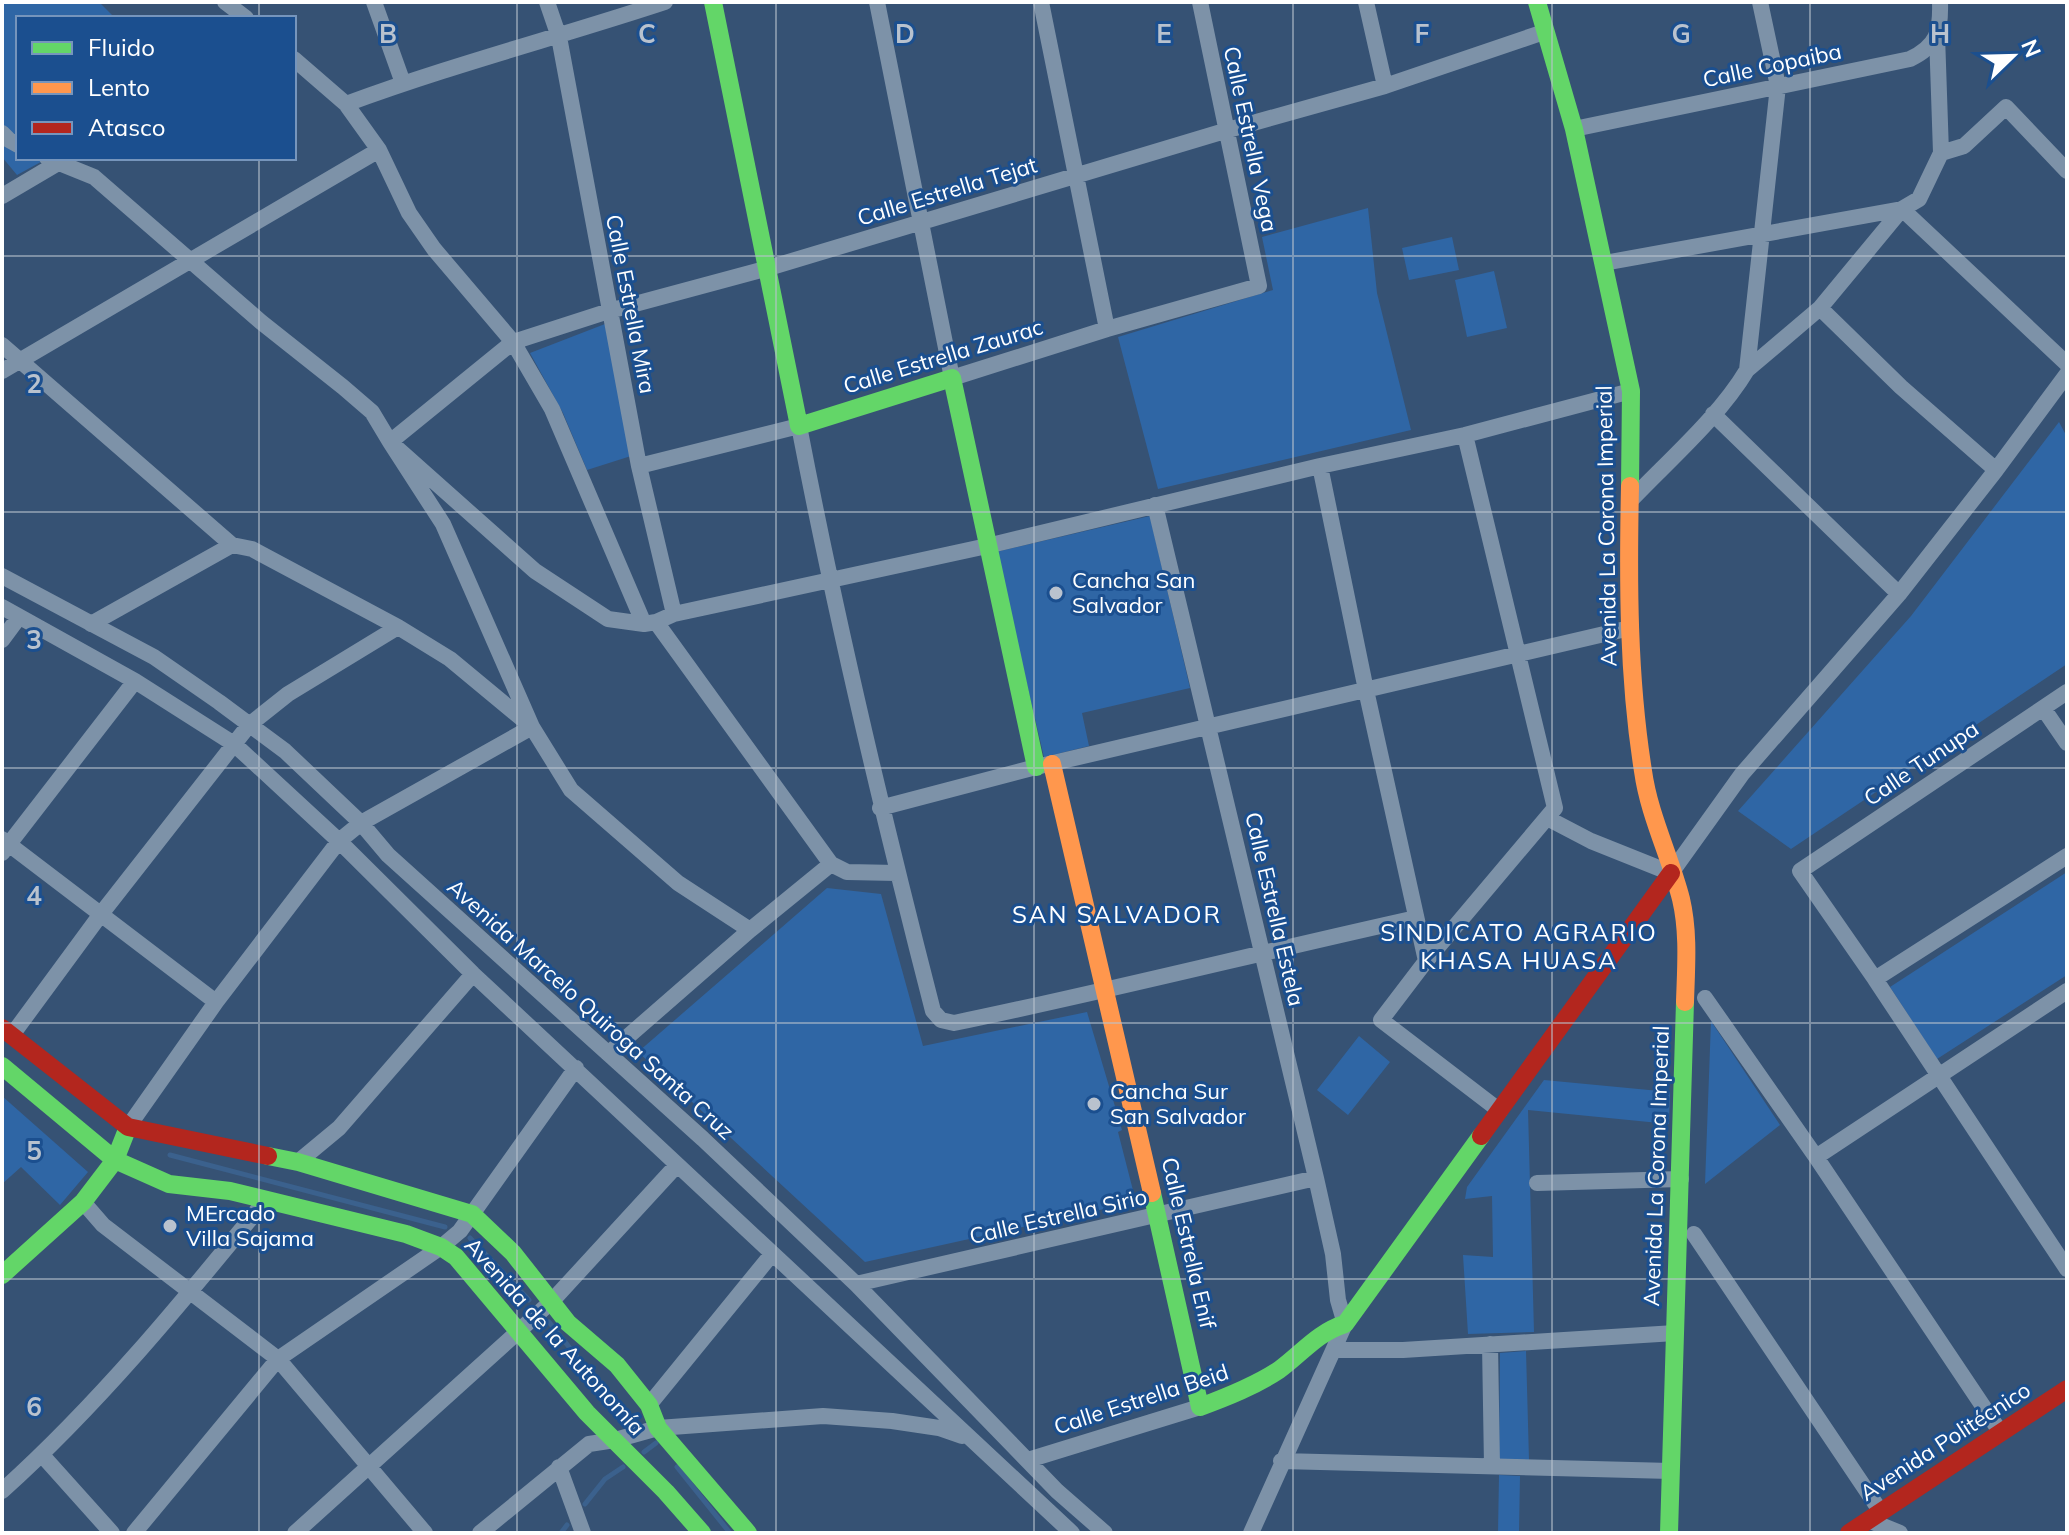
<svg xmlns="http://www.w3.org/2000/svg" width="2069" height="1535" viewBox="0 0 2069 1535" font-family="Mulish,sans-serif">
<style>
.green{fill:#2f66a5}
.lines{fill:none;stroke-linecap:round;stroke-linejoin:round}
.stream{stroke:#3b618d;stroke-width:5}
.street{stroke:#7d92a8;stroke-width:16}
.fast{stroke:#63d668;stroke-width:18}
.slow{stroke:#ff974d;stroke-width:18}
.jam{stroke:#b3261e;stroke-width:18}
.grid{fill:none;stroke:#b9c2ce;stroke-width:2;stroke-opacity:0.55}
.poi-dot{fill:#b9c2ce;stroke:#1b4f8f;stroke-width:3}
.labels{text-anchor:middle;stroke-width:6;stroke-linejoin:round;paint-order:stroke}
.street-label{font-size:22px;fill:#fff;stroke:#1b4f8f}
.poi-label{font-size:22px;fill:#fff;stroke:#1b4f8f;text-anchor:start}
.neighbourhood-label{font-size:24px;letter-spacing:2px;fill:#fff;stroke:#1b4f8f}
.grid-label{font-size:26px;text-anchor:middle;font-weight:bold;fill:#b9c2ce;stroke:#1b4f8f;stroke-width:6;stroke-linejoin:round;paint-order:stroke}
</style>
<rect width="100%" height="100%" fill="#365274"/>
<path class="green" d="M2 2H99L115 18H18V158H48L17 175 2 157Z
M1368 208 1377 293 1411 430 1158 489 1118 337 1273 290 1262 237Z
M1452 237 1459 270 1409 280 1402 248Z
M1494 271 1507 328 1467 337 1455 280Z
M605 324 631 456 587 470 563 413 530 353Z
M2059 422 2067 437V664L1791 849 1738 811 1911 616Z
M1150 516 1190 688 1082 713 1089 746 1044 757 996 552Z
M2067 872V975L1937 1059 1890 987Z
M827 888 881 894 923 1046 1087 1012 1122 1130 1118 1132 1136 1202 865 1262 638 1052Z
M1711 1021 1780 1125 1705 1184Z
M1359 1036 1390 1062 1348 1115 1317 1090Z
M1544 1080 1670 1092 1669 1124 1528 1110 1534 1332 1468 1334 1463 1255 1493 1257 1492 1196 1465 1199 1467 1187Z
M2 1096 88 1172 60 1205 21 1167 2 1184Z
M1526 1351 1529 1460 1499 1461 1500 1353Z
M1499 1475 1520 1476 1519 1533H1498Z"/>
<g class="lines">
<path class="stream" d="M170 1155 445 1227
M470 1238 529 1300
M549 1322 618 1408
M644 1452 656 1443
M677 1467 730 1533
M585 1504 605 1479 623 1467
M561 1533 567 1525"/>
<path class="street" d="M225 2 246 18
M374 2 403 83
M547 2 559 37 639 466 674 614
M877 2 952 378 1107 329 1259 286 1200 2
M1041 2 1107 329
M1366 2 1385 86
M294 59 346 104 379 150 409 213 434 249 513 342 552 409 644 624
M346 104C451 65 559 37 665 2
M1574 129 1910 59C1937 46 1941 32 1940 2
M2 133 9 140 18 145
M1941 153 1964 146 2006 107 2067 171
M47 158 94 177 261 322 343 387 372 412 390 442 535 571 608 619 644 624 656 622 674 614 987 546 1320 466 1465 435 1631 391
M2 196 58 163
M1604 263 1902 209 2067 364
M1820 308 1901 387 1996 470
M2 345 232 545 252 549 398 627 450 659 532 727 571 790 678 883 750 930
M1747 370 1820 308 1902 209 1919 199 1941 153 1937 35
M2 371 379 150
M1713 414 1899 594
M1465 435 1555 808 1426 961 1381 1020 1500 1111
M639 466 799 426C837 623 883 817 933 1011L941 1020 954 1023C1109 991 1262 952 1416 918
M1320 466 1366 690 1426 961
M1630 501C1669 460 1719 417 1747 370L1778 86 1760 2
M1155 505 1316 1178 1333 1254 1338 1300 1345 1324 1251 1533
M2 576 154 657 219 702 285 751 361 823 388 855 703 1139 856 1284 1057 1491 1105 1533
M2 607 135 681 234 744 339 841 473 974 1072 1533
M656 622 831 864 847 872 897 873
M91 624 232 545
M2 640 19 617
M2067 692 1800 871 1875 979 2067 1269
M2043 708 2067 743
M880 808 1036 767 1630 628
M1547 818 1591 841 1671 873 1742 774 1899 594 1996 470 2067 374
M2 839 216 1002
M2 853 135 681
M1875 979 2067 856
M1705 998 1816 1157 2001 1433
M12 1035 101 914 249 725 288 694 398 627
M609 1053 750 930 831 864
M128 1127 216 1002 339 841 361 823 532 727 443 524 390 442 513 342 609 311 765 269 1228 130 1385 86 1544 32
M1816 1157 2067 991
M298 1162 339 1128 473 974
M1537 1183 1681 1179
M83 1202 103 1225 278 1359 425 1533
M1694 1234 1881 1512
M856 1284 1316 1178
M1490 1344 1492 1466
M1335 1350H1403L1675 1333
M649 1405 772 1254
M42 1455 112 1533
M1028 1460 1200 1407
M1281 1461 1671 1471
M559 1467 583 1533
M2 1491C99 1404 183 1301 265 1201
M1868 1520 1900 1533
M134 1533 278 1359 441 1247 460 1231 576 1068
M295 1533 552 1301 677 1165
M480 1533 589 1444 615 1440 658 1428 823 1416 892 1421 939 1428 962 1436"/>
<path class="fast" d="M713 2 799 426 952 378 1036 767
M1537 2 1574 129 1631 391 1630 486
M2 1066 115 1160 169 1184 230 1191 406 1234 441 1247 456 1257 587 1413 666 1492 702 1533
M268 1156 298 1162 472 1214 513 1253 568 1323 617 1365 649 1405 658 1428 748 1533
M1152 1193 1200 1407C1227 1397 1255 1386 1279 1370 1301 1354 1318 1332 1345 1324L1481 1136
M2 1275 83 1202 115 1160 128 1127
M1669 1533 1685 1002"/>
<path class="slow" d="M1630 486C1628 581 1628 677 1643 771 1649 815 1670 856 1681 899 1689 933 1686 968 1685 1002
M1052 764 1152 1193"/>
<path class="jam" d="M2 1028 128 1127 268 1156
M1481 1136 1671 873
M1849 1533 2067 1389"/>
</g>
<path class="grid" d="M259 2V18M517 2V1533M776 2V1533M1034 2V1533M1293 2V1533M1552 2V1533M1810 2V1533M259 158V1533M2 256H2067M2 512H2067M2 768H2067M2 1023H2067M2 1279H2067"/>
<g class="poi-dot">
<circle cx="1056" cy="593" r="8"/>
<circle cx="1094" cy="1104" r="8"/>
<circle cx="170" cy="1226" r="8"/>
</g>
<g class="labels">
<g class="street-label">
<text transform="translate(1772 65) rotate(-12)" y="8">Calle Copaiba</text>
<text transform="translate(1251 139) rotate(78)" y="8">Calle Estrella Vega</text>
<text transform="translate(947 191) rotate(-17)" y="8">Calle Estrella Tejat</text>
<text transform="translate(631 304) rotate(79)" y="8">Calle Estrella Mira</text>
<text transform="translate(943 356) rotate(-17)" y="8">Calle Estrella Zaurac</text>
<text transform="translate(1606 526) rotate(-91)" y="8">Avenida La Corona Imperial</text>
<text transform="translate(1921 763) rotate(-34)" y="8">Calle Tunupa</text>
<text transform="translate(1275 909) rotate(77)" y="8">Calle Estrella Estela</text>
<text transform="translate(591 1009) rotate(42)" y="8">Avenida Marcelo Quiroga Santa Cruz</text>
<text transform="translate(1656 1166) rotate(-88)" y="8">Avenida La Corona Imperial</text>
<text transform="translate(1058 1216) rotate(-13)" y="8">Calle Estrella Sirio</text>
<text transform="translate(1189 1243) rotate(77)" y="8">Calle Estrella Enif</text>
<text transform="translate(555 1336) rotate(48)" y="8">Avenida de la Autonomía</text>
<text transform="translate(1141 1399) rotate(-18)" y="8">Calle Estrella Beid</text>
<text transform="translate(1945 1441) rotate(-33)" y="8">Avenida Politécnico</text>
</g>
<g class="poi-label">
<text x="1072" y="588">Cancha San<tspan x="1072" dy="25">Salvador</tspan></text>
<text x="1110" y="1099">Cancha Sur<tspan x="1110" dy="25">San Salvador</tspan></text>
<text x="186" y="1221">MErcado<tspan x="186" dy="25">Villa Sajama</tspan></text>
</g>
<g class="neighbourhood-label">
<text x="1117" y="923">SAN SALVADOR</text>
<text x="1519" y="941">SINDICATO AGRARIO<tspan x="1519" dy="28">KHASA HUASA</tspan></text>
</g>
</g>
<g class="grid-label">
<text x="388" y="43">B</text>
<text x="647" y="43">C</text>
<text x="905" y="43">D</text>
<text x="1164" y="43">E</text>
<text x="1422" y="43">F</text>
<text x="1681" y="43">G</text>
<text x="1940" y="43">H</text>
<text x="34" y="393">2</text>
<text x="34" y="649">3</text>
<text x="34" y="905">4</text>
<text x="34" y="1160">5</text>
<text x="34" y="1416">6</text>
</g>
<rect width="2069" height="1535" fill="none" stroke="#ffffff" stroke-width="8"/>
<rect x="16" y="16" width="280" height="144" fill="#1b4f8f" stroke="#7695bc" stroke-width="2"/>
<rect x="32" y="42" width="40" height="12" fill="#63d668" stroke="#7695bc" stroke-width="2"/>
<text x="88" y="56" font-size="24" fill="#ffffff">Fluido</text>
<rect x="32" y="82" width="40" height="12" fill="#ff974d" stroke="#7695bc" stroke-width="2"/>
<text x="88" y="96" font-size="24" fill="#ffffff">Lento</text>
<rect x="32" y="122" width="40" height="12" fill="#b3261e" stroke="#7695bc" stroke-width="2"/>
<text x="88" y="136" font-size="24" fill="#ffffff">Atasco</text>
<g transform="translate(2013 56) rotate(67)" stroke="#1b4f8f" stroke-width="6" paint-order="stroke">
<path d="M0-6L14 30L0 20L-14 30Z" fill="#ffffff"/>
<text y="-12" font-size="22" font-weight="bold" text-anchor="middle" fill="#ffffff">N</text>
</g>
</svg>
